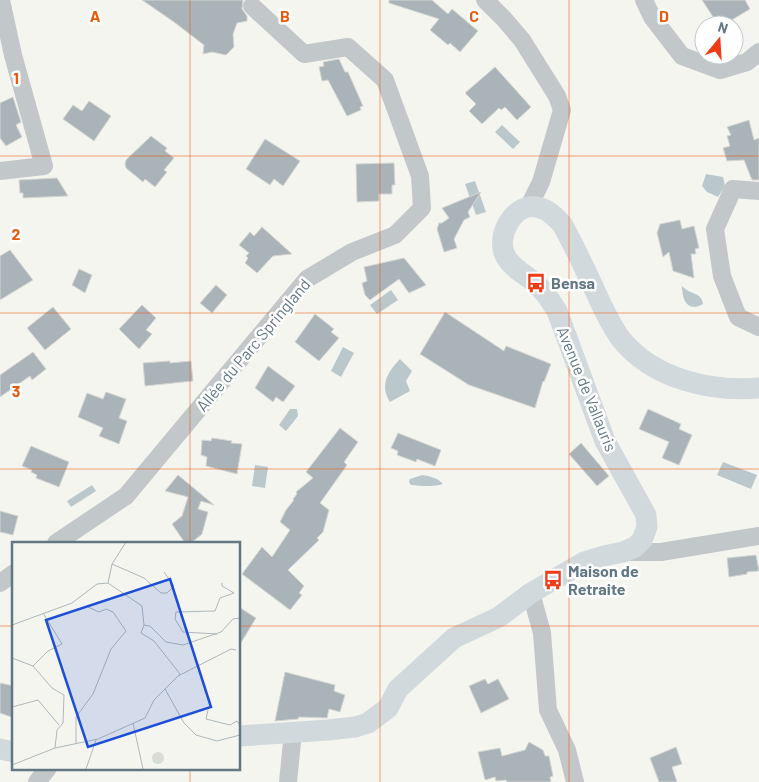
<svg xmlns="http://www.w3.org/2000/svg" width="759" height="782" viewBox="0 0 759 782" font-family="Barlow,sans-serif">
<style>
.water{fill:#bac8cc}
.building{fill:#aab4b8;stroke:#d6d6d3}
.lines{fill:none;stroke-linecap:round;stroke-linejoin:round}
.minor{stroke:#c2c7c9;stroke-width:18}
.major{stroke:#d2d9dc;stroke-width:21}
.grid{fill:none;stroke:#e8590c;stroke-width:1;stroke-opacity:0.55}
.labels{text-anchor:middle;stroke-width:5;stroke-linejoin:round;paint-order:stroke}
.poi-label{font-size:16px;font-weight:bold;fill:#617784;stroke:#fff;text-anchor:start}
.street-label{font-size:16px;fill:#617784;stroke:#fff}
.inset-road{fill:none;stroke:#adb8bb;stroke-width:1}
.view{fill:#1d4ed8;fill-opacity:0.15;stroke:#1d4ed8;stroke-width:2.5}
.inset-edge{fill:none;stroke:#617784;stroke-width:2.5}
.grid-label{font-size:16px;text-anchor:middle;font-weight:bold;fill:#e8590c;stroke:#fff;stroke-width:5;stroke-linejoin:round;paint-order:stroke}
</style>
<rect width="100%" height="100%" fill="#f5f5f0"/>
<path class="water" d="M502 125 520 142 513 149 495 132Z
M706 174 723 177 725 186 718 197 707 192 702 186Z
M475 181 486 212 476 215 465 184Z
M682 286C690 295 702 292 703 304 687 313 682 299 682 286Z
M391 290 398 300 377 314 370 305Z
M343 347 354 353 341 377 331 371Z
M400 359 412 371 406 381 410 391 390 402C379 386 388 371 400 359Z
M290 409H297L298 416 286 431 279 425Z
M723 462 757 475 751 489 717 475Z
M255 465 268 467 265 488 252 486Z
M422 475C430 476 438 478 443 484 434 487 420 486 411 485L409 482 410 479Z
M92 485 96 491 71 507 67 501Z"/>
<path class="building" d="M142 0H243L242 9 247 16V21L237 23 233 34 234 47 226 55 212 52 203 54 204 45 174 22Z
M389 0H432L448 14 452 9 478 31 460 52 450 43 448 45 430 30 439 19 389 3Z
M702 0H745L750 9 725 24 722 20 717 23Z
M339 59 345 72H348L363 106 360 107 361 110 347 116 328 80 322 81 319 67 324 66 323 62Z
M495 67 531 107 517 120 505 107 501 110 499 108 482 124 469 111 476 104 465 93Z
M13 97 21 122 16 125 22 137 6 146 0 138V103Z
M89 101 111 116 94 141 63 119 73 105 82 111Z
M749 120 754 140 759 138V180H752L744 160 727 161 723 148 730 146 727 136 731 135 727 127Z
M151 136 167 148 165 151 174 158 164 170 167 172 155 187 145 179 143 182 126 168 125 164 126 160Z
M265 139 300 161 283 186 274 179 270 185 246 169Z
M394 163 395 185H392V194H379V201L357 202 356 164Z
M57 178 68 196 23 198V193H20L19 180Z
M481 192 468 212 470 217 464 220 454 239 457 248 444 252 437 229 439 223H442L449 218 442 208Z
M680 220 682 229 694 226 699 248 695 249 696 254H691L694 278 673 271 669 252 663 257 657 233 660 224Z
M262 227 292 254 273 256 257 273 245 263 248 258 246 256 249 253 239 245 250 232 254 236Z
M10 250 33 280 0 300V256Z
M404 258 426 285 409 293 399 279 370 300 365 295 362 283 367 281 364 267Z
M79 269 92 275 85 293 72 285Z
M216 285 227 295 212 313 200 303Z
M142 305 156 318 146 330 152 334 139 349 119 329Z
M53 307 71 329 45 350 27 328Z
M445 312 504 351 506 346 551 364 544 382 543 381 535 408 469 385 420 354Z
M315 314 334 329 331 332 339 338 319 361 295 342Z
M33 352 46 369 32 380 30 376 0 397V375Z
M170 361V363L191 361 193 381 145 386 143 363Z
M268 366 295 386 283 402 276 397 273 402 255 388Z
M106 392 126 399 119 418 127 421 119 444 99 436 103 428 78 417 87 393 103 399Z
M648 409 681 424 679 429 692 435 679 465 662 458 669 442 639 429Z
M340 428 358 442 344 462 347 465 320 503 329 510 323 532 317 538 319 540 288 570 304 586 299 593 302 595 290 610 242 574 262 547 272 557 290 530 280 522 286 510 294 500 293 499 297 494 296 492 313 478 306 472Z
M398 433 441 450 435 466 417 459 416 462 397 455 398 451 391 448Z
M212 438 232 441 231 443 242 444 237 474 206 466 207 457 201 455 202 440 211 441Z
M581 443 609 476 597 486 569 454Z
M31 446 69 462 59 487 36 478 37 475 31 472 32 470 22 466Z
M178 475 214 505 201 501 198 509 208 512 202 534 191 543H185L172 524 182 516 188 497 165 491Z
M0 511 18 516 13 535 0 532Z
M756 555 759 571 747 572V574L729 577 727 558Z
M239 607 256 618 239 646Z
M285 672 335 685 334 691 345 695 340 712 329 709 327 718 299 717 298 719 275 721Z
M485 679 488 684 498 679 509 699 481 713 469 686Z
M0 683 14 686V718L0 713Z
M529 742 543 750 545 756H549L553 776 550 777 551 782H507L506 780 496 781 495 777 485 780 478 752 500 748 502 756 525 750Z
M676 747 682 764 672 767 677 782H659L650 758Z"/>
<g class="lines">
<path class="minor" d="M485 0 504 19 522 40 557 96 562 110 541 182 529 206
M644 0 652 17 682 56 720 70 747 62 759 52
M0 171 44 166 13 55 1 0
M759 191 733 189 715 229 722 276 738 317 759 327
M56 543 126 496 307 279 352 252 395 235 422 208 420 176 385 80 348 47 304 54 252 6
M623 552H661L759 536
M0 583 14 573
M531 593 542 633 548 710 567 750 575 782
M37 782 48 768
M288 782 293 732"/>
<path class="major" d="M239 736 328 730 355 727 368 723 388 708 398 689 454 638 499 617 531 593 584 562 604 556 623 552 635 547 642 540 647 527 646 515 605 441 557 311C551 301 544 290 535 283 525 274 513 269 506 257 494 237 515 199 540 208 549 210 555 217 562 224 575 247 586 271 597 295 604 310 611 326 621 339 653 379 710 392 759 388
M0 749 14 752"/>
</g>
<path class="grid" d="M190 0V543M380 0V782M569 0V782M0 156H759M0 313H759M0 469H759M0 626H14M239 626H759M190 768V782"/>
<defs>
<symbol id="bus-bare" viewBox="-9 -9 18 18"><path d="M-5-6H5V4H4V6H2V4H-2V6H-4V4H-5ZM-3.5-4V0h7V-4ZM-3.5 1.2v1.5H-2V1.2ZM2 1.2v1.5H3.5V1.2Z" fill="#ef3b16" stroke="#fff" stroke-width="2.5" paint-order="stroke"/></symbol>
</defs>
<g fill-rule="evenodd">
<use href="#bus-bare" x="522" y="269" width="28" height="28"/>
<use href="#bus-bare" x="539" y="566" width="28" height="28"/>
</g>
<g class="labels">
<g class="poi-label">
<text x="551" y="289">Bensa</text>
<text x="568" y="577">Maison de<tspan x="568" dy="18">Retraite</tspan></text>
</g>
<g class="street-label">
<text transform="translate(253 345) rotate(-50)" y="6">Allée du Parc Springland</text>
<text transform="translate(587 389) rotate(68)" y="6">Avenue de Vallauris</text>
</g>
</g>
<g transform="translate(12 542)">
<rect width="228" height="228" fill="#f5f5f0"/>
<path d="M140 216a6 6 0 1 1 12 0a6 6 0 1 1-12 0Z" fill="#d6ddd1"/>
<path class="inset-road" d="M114 0 100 22 96 41 130 64 132 83M100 22 132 36 149 51H155L162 44 152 30M0 83 60 61 85 42 96 41M205 92 171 90 163 77 164 70 203 69 208 56 222 51 210 44V41M0 116 21 124 40 146 52 153 51 181 45 188 43 206M21 124 36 109 50 102 31 71M166 134 219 107 224 108M153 147 172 181 184 193 205 199 228 193M0 165 26 158 47 183M196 168 194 177 218 183 225 179 228 183M121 181 131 227M64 201V175L81 152 99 107 114 89 101 70 94 67 87 70 76 65M0 223 43 206 86 197 133 176 142 158 168 132 142 99 129 91 132 83 138 84 154 100 171 103 209 90 221 77 228 76M74 227 84 198"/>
<path class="view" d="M158 37 199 165 76 205 34 78Z"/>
<rect width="228" height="228" class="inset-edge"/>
</g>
<g class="grid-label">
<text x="95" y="22">A</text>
<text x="285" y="22">B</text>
<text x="474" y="22">C</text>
<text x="664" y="22">D</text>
<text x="16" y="84">1</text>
<text x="16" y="240">2</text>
<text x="16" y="397">3</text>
</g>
<g transform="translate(719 40) rotate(18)"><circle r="24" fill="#ffffff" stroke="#c0c9ce"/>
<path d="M0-4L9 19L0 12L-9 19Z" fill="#ef3b16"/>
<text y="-8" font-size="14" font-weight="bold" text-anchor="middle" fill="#617784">N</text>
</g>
</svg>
